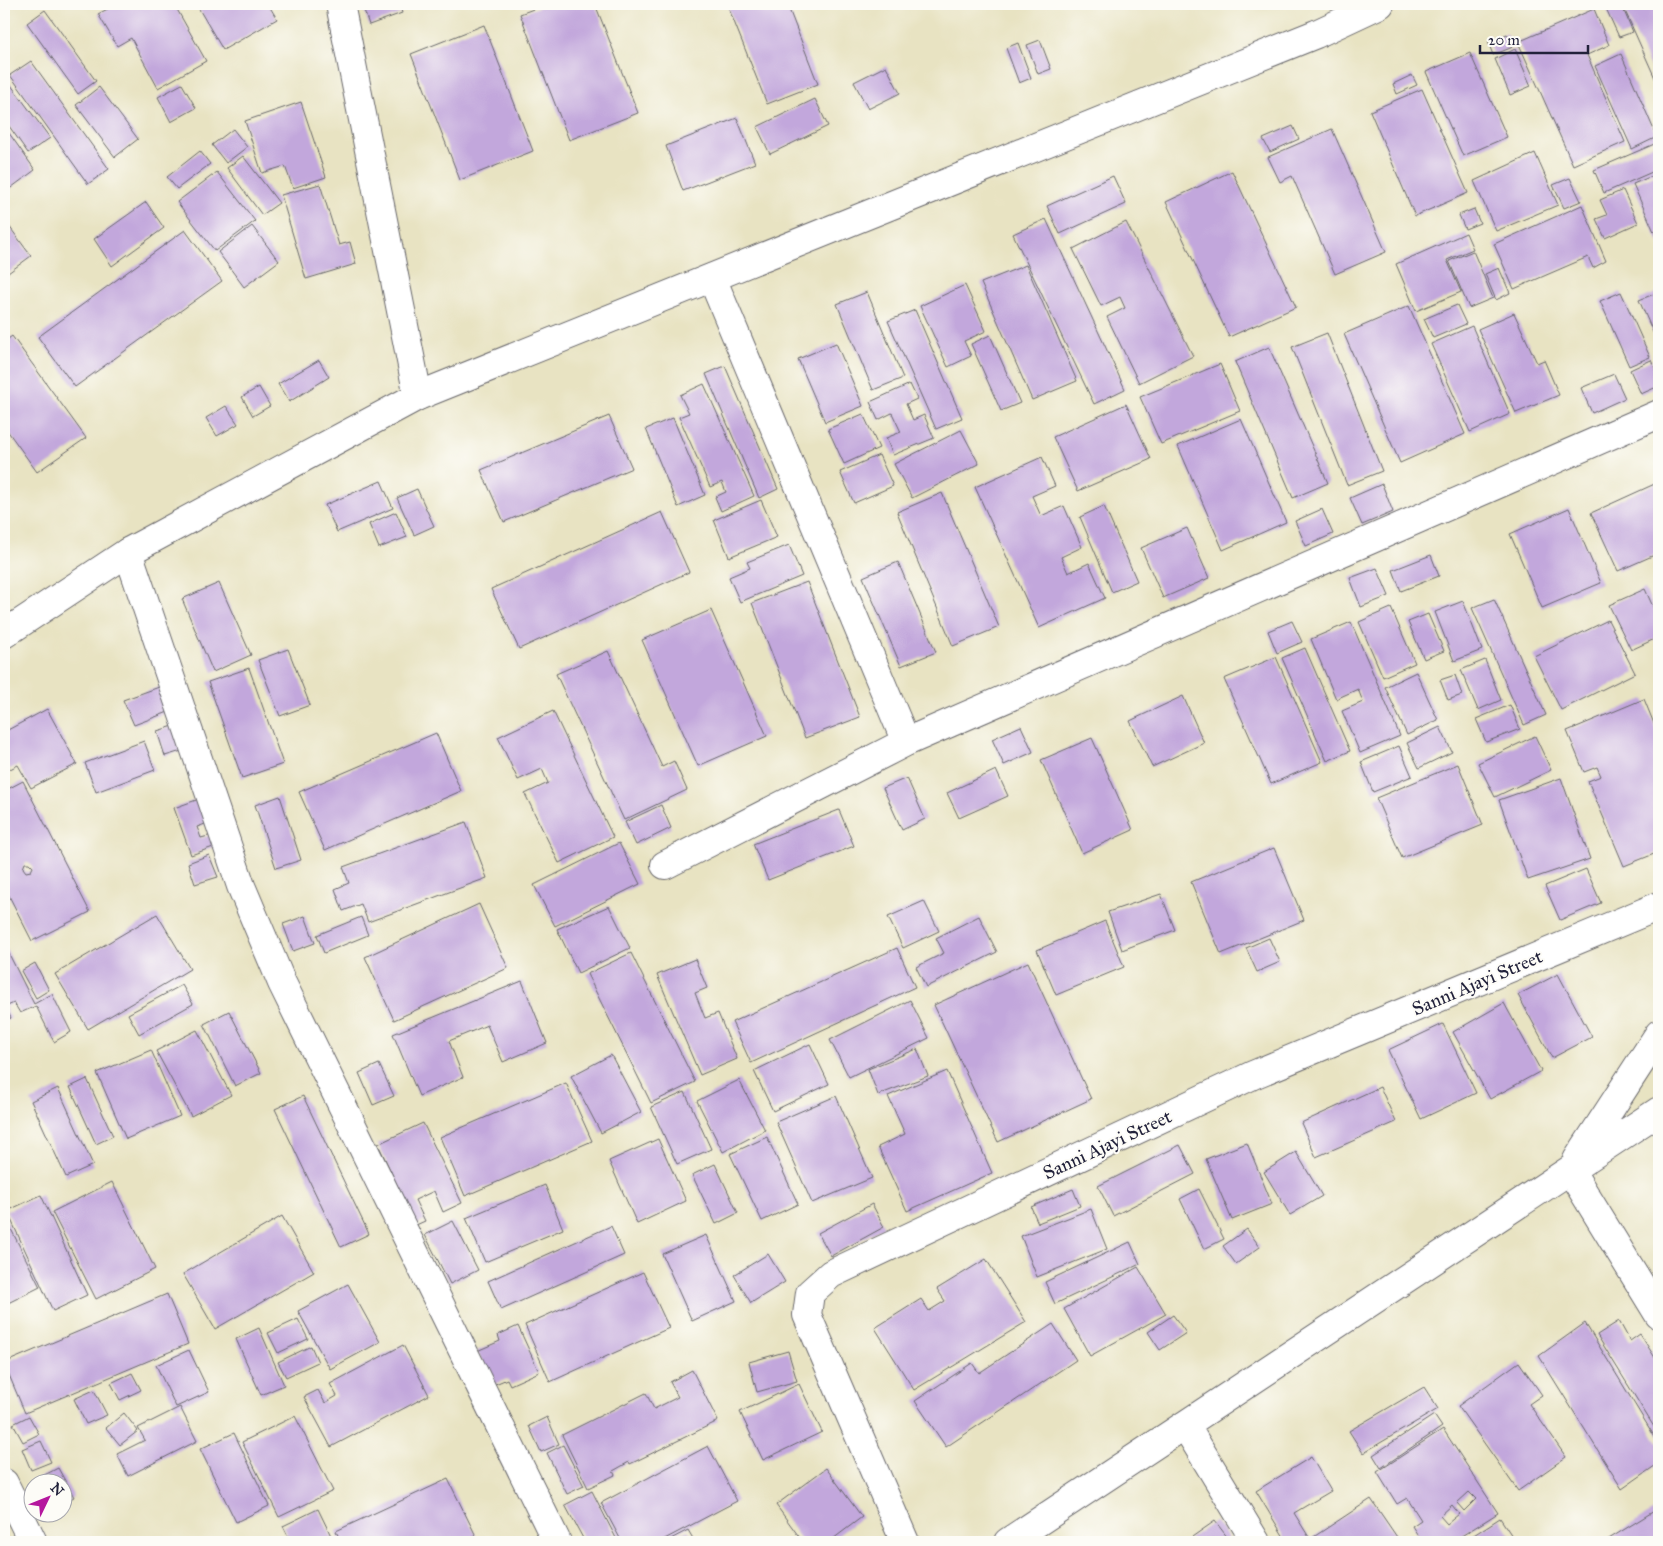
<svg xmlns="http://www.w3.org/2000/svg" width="1663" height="1546" viewBox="0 0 1663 1546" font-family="'IM FELL Great Primer',serif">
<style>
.building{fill:#c2a7dc;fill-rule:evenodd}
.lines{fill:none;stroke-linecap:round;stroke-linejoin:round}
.street-casing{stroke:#67666a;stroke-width:30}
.secondary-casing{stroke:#67666a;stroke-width:30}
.street{stroke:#fff;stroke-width:28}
.secondary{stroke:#fff;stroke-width:28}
.labels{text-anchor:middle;stroke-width:4;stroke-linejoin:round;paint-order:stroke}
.street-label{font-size:19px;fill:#22223b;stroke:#fdfcf7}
</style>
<rect width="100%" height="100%" fill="#fdfcf7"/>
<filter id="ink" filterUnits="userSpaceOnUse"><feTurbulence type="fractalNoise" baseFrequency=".02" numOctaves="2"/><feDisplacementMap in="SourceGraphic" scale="10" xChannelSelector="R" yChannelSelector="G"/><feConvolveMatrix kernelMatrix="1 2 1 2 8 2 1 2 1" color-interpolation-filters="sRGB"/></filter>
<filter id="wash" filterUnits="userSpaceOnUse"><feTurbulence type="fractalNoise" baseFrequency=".0096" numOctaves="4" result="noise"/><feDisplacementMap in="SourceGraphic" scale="20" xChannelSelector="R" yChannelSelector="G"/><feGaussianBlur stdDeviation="1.12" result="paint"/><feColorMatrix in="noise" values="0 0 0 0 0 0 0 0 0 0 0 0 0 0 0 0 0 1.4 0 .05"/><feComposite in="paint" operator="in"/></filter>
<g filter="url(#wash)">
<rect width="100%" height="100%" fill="#e8e3c2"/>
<g id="blocks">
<path class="building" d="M117 4H174L206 61 158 88 131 38 117 46 98 14Z
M196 4H268L277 19 223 50Z
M362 4H399L402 13 369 25Z
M547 4H595L638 113 569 140 520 14Z
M727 4H787L818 84 767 104Z
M1604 4H1621L1633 32 1619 37Z
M1622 4H1659V87Z
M1594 9 1609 45 1587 55 1625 142 1573 165 1518 42Z
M45 10 96 81 78 94 27 23Z
M484 25 533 151 460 180 411 54Z
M1507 34 1513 47 1493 55 1488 42Z
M1040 40 1051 69 1038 74 1027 45Z
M1018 43 1031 78 1019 83 1006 48Z
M1515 49 1531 86 1510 95 1495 59Z
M1470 53 1507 137 1463 156 1426 72Z
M1621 54 1657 137 1632 149 1595 66Z
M31 61 109 169 88 184 10 75Z
M886 66 900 93 868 109 854 82Z
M1412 75 1417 85 1397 94 1393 84Z
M5 77 50 138 28 153 4 119V78Z
M182 84 196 108 171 122 158 97Z
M99 87 138 139 115 157 76 105Z
M1422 89 1468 193 1415 216 1370 111Z
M815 99 828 126 770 154 757 127Z
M301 102 326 177 293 188 285 166 262 173 245 121Z
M737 118 755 163 683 191 666 146Z
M4 126 35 170 4 193Z
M1293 126 1299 139 1270 152 1263 139Z
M233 129 247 147 226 163 212 145Z
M1332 129 1386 252 1335 274 1292 176 1280 182 1268 157Z
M1659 142V169L1604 193 1594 170Z
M200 151 210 164 177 189 167 177Z
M1535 153 1558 205 1496 231 1474 181Z
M243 156 279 203 262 215 227 168Z
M1232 171 1296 307 1229 337 1166 202Z
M217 172 255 221 215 251 177 202Z
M1659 173V243L1633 184Z
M1113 176 1126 204 1060 234 1047 206Z
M1570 178 1581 201 1564 208 1553 185Z
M320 184 339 245 350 242 356 264 306 279 281 195Z
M1623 190 1638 223 1605 238 1596 219 1607 215 1600 200Z
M146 202 164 228 112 266 94 239Z
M1582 205 1606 261 1593 268 1588 257 1514 289 1494 244Z
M1474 209 1480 223 1465 229 1459 215Z
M1046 219 1125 389 1094 404 1013 234Z
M6 222 31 256 4 276V223Z
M1126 222 1193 356 1139 383 1107 317 1125 308 1120 297 1101 306 1073 249Z
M252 226 279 261 244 287 218 252Z
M185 230 222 281 75 387 38 337Z
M1466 233 1473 249 1447 260 1461 292 1416 311 1396 264Z
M1473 251 1493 298 1469 308 1449 261Z
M1026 265 1077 381 1032 400 981 283Z
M1499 268 1510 293 1496 300 1485 274Z
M965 285 986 331 964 341 971 356 948 367 920 306Z
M867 292 903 378 873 390 837 304Z
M1621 292 1650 357 1629 366 1600 301Z
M1659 292V346L1639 300Z
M1457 305 1466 324 1433 338 1424 319Z
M1409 306 1465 434 1400 463 1344 334Z
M915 310 962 418 936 429 888 321Z
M1514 313 1537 363 1544 360 1559 395 1516 413 1478 329Z
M1472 326 1510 414 1470 432 1431 344Z
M1327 333 1382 471 1347 485 1292 347Z
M990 335 1020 403 1001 411 971 344Z
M12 336 86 438 37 472 4 426V342Z
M836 343 863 406 825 422 798 359Z
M1269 347 1328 483 1293 498 1235 362Z
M319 360 329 377 289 402 278 384Z
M1651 360 1659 378V386L1641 394 1630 370Z
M1220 364 1240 411 1161 444 1140 397Z
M725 366 778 489 759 498 706 374Z
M1614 374 1625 398 1592 413 1581 388Z
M704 384 754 496 721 511 715 497 726 492 722 482 710 487 679 417 689 413 680 395Z
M910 384 917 399 906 404 913 420 924 415 934 438 893 455 886 438 901 432 892 413 878 420 870 402Z
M259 387 270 406 253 416 242 397Z
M1126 404 1151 459 1078 491 1053 437Z
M226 406 238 424 217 436 206 418Z
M863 414 879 448 844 464 828 429Z
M609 416 632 468 504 522 481 470Z
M673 418 705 495 678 507 646 429Z
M1241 419 1286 522 1223 550 1178 446Z
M961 430 979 464 912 498 894 464Z
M879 455 893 486 854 503 840 472Z
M1042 457 1055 486 1032 496 1041 516 1064 506 1082 547 1061 557 1068 573 1089 563 1105 598 1039 628 975 487Z
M381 481 393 508 337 532 325 505Z
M1659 482V553L1618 571 1591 513Z
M1382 484 1393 512 1362 525 1350 498Z
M417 489 434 526 414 535 397 498Z
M942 493 999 627 953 646 897 512Z
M761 500 777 537 729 557 714 520Z
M1104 506 1137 581 1112 592 1080 517Z
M1569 508 1601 583 1542 608 1510 534Z
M1322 509 1333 534 1306 546 1295 521Z
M396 512 407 537 379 548 369 524Z
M662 512 689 572 519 649 491 589Z
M1187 528 1209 578 1163 598 1141 548Z
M789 545 802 576 740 602 729 577 750 568 747 562Z
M1431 555 1439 576 1401 591 1393 570Z
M898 562 936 652 901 666 863 577Z
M1377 568 1389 596 1361 607 1350 578Z
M807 582 860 717 805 738 752 603Z
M219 583 251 655 213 672 182 599Z
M1645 589 1659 620V637L1631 650 1609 605Z
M1494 599 1546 715 1524 725 1472 608Z
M1463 601 1482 650 1454 661 1435 612Z
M1391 608 1415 663 1383 677 1359 622Z
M711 610 767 736 698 766 642 640Z
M1428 614 1444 651 1424 659 1408 622Z
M1608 620 1635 673 1561 710 1534 656Z
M1292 621 1302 642 1277 653 1268 631Z
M1351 622 1400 736 1360 753 1342 711 1363 702 1358 689 1336 699 1311 639Z
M1305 648 1350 751 1327 761 1282 658Z
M288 649 310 705 280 716 258 660Z
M608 651 662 767 674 761 687 790 624 820 556 674Z
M1276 657 1322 762 1271 784 1224 679Z
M1485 660 1501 700 1478 710 1461 670Z
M249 668 283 764 242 778 208 682Z
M1416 672 1438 720 1407 735 1385 687Z
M1455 675 1462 695 1448 700 1440 680Z
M162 686 171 711 134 725 123 700Z
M1183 696 1204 743 1152 767 1130 721Z
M1644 699 1659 736V852L1624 866 1588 781 1601 776 1597 767 1584 772 1567 731Z
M1510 705 1520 729 1486 742 1476 719Z
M47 709 77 764 31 788 18 765 10 769 4 758V732Z
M553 711 613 837 559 863 525 794 548 783 542 769 518 780 498 737Z
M177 725 185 750 165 756 157 731Z
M1021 726 1033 752 1004 765 992 739Z
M1440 727 1452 752 1419 768 1407 743Z
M436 733 461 791 325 850 299 792Z
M1535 736 1551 770 1495 797 1478 763Z
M1092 738 1133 830 1082 853 1041 760Z
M144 741 155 770 96 792 85 763Z
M1399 746 1412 776 1373 792 1361 762Z
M1458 764 1483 825 1402 858 1376 798Z
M996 770 1008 796 959 818 947 793Z
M907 778 925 819 902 830 883 788Z
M1561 778 1590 859 1528 880 1499 800Z
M23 781 90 912 32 941 4 886V791ZM25 863H29L33 867 31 871 26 872 23 868Z
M280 796 301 860 276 868 255 805Z
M199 799 208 823 197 827 201 838 212 835 216 846 191 855 174 808Z
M661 805 671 828 636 845 625 822Z
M839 810 854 846 768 880 753 844Z
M466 822 487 878 368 922 361 904 343 911 335 889 349 883 343 867Z
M619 843 640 884 555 926 534 885Z
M1274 848 1304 920 1221 954 1191 882Z
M209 855 218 877 195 884 188 863Z
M1586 869 1601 903 1560 920 1545 886Z
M1161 894 1175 930 1122 950 1108 912Z
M924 901 939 931 903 948 888 917Z
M479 904 508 968 394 1020 365 957Z
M609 906 630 948 578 973 557 929Z
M157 914 190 969 88 1029 55 974Z
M305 916 315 943 293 951 283 924Z
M979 916 997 952 926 987 916 967 944 953 936 938Z
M361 917 368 935 324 953 317 935Z
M1105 921 1124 967 1056 995 1037 950Z
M1269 938 1280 962 1257 972 1246 948Z
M4 944 34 1004 52 994 71 1032 54 1042 36 1006 20 1013 14 1003 5 1007 11 1018 4 1022Z
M897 948 915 987 751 1063 732 1022Z
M631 953 695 1082 651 1103 587 974Z
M695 959 707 988 695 993 705 1018 718 1013 737 1059 700 1075 657 975Z
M1028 962 1091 1099 998 1142 934 1005Z
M35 963 49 990 36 998 21 971Z
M1558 974 1592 1037 1552 1058 1518 995Z
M522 981 547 1043 503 1062 487 1025 449 1041 463 1077 419 1096 393 1034Z
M182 985 193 1004 139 1034 128 1014Z
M910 1000 929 1038 849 1077 830 1040Z
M1504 1003 1541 1071 1490 1099 1453 1032Z
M229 1011 261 1073 235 1086 204 1024Z
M1443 1024 1476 1093 1421 1119 1388 1050Z
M197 1030 231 1095 191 1116 156 1051Z
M810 1044 829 1084 773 1111 754 1071Z
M917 1049 928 1076 878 1095 868 1069Z
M151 1050 180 1116 126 1139 97 1073Z
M611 1055 641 1112 601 1133 571 1076Z
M379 1064 394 1096 373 1105 359 1073Z
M947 1071 992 1173 907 1211 878 1147 905 1134 888 1096Z
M87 1079 113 1136 96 1144 70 1087Z
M739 1080 765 1130 723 1152 697 1101Z
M566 1083 592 1141 465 1196 440 1137Z
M1380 1087 1396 1122 1316 1157 1301 1123Z
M58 1088 93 1165 66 1177 31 1101Z
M685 1092 711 1149 677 1164 651 1107Z
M303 1096 369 1234 341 1247 275 1109Z
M836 1096 872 1178 812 1203 776 1122Z
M423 1123 462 1203 443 1212 434 1191 415 1200 425 1221 416 1225 378 1144Z
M767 1137 798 1204 762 1221 730 1154Z
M658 1139 686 1201 637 1224 609 1161Z
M1247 1143 1272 1204 1232 1220 1206 1159Z
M1180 1145 1195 1174 1113 1216 1098 1186Z
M1296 1152 1322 1196 1290 1215 1264 1172Z
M715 1164 738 1213 716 1224 692 1175Z
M112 1182 155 1269 96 1299 52 1212Z
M545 1185 563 1229 485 1262 466 1218Z
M1073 1189 1080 1206 1038 1223 1031 1207Z
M1199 1189 1224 1239 1204 1249 1180 1199Z
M41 1195 87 1295 53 1311 7 1211Z
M872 1204 884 1227 831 1256 818 1233Z
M1091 1209 1107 1249 1037 1277 1021 1236Z
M4 1215 40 1287 4 1305Z
M282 1216 314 1272 215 1329 183 1274Z
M453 1221 478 1270 450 1284 425 1235Z
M611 1226 624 1255 501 1310 488 1281Z
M1247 1229 1260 1247 1236 1264 1223 1246Z
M706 1235 736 1301 692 1321 662 1254Z
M1130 1242 1140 1264 1055 1304 1045 1282Z
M768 1254 785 1282 751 1303 734 1275Z
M986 1259 1026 1322 914 1390 875 1328 921 1299 929 1311 945 1301 937 1289Z
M1138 1267 1166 1314 1090 1356 1064 1309Z
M643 1272 669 1328 550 1382 525 1325Z
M348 1284 380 1342 330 1369 298 1311Z
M167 1294 188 1344 25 1413 4 1363Z
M1173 1315 1186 1333 1160 1350 1148 1332Z
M298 1319 308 1339 278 1353 268 1333Z
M1619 1321 1630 1341 1640 1334 1659 1364V1435L1597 1335Z
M1585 1323 1659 1444V1463L1622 1489 1539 1356Z
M1053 1324 1076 1360 946 1447 915 1401 972 1363 979 1373Z
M518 1326 539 1372 510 1385 507 1379 493 1385 477 1351 500 1341 498 1335Z
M259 1328 284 1385 261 1395 236 1339Z
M403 1345 429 1395 331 1447 304 1397 318 1390 325 1403 337 1396 330 1384Z
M311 1346 318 1362 286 1377 278 1362Z
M189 1350 209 1392 176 1407 156 1365Z
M788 1351 797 1381 757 1392 749 1362Z
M1519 1362 1542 1395 1529 1404 1566 1457 1518 1491 1458 1406Z
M692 1370 718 1421 630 1464 629 1462 613 1471 615 1475 588 1488 562 1435 646 1393 654 1409 678 1397 670 1382Z
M132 1373 141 1390 120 1400 111 1383Z
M799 1384 822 1432 763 1460 740 1412Z
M1424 1387 1438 1409 1363 1453 1349 1431Z
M94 1390 107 1415 86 1424 74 1399Z
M180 1407 197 1441 128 1476 117 1454 145 1440 138 1428Z
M124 1413 138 1431 120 1445 106 1428Z
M1434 1415 1442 1427 1381 1468 1373 1455Z
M29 1416 39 1434 23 1442 13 1424Z
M295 1416 333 1491 279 1517 242 1442Z
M547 1417 559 1444 541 1452 529 1426Z
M1443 1429 1498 1513 1452 1542H1422L1412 1526 1421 1520 1407 1498 1397 1504 1377 1472ZM1469 1492 1476 1499 1464 1511 1457 1503ZM1452 1505 1459 1514 1447 1524 1440 1516Z
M234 1433 269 1506 236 1522 200 1449Z
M41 1441 51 1462 31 1470 22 1449Z
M563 1445 584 1486 567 1494 547 1453Z
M708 1446 737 1501 659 1542H622L601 1503Z
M1311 1457 1331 1491 1294 1513 1312 1542H1287L1256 1491Z
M58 1468 74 1497 62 1503V1484H39L37 1479Z
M826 1468 862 1517 829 1542H803L776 1505Z
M36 1479 38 1484H32V1496L27 1485Z
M448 1479 476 1536 461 1542H341L336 1531Z
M592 1491 618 1542H585L565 1505Z
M1371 1499 1399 1540 1395 1542H1314L1312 1538Z
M1659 1508V1542H1604Z
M318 1509 334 1542H291L283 1526Z
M1500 1518 1516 1542H1463Z
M1215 1521 1231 1542H1191L1189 1539Z
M688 1530 695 1542H665Z"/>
</g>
</g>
<g filter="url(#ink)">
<use href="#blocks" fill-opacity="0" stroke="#67666a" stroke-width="1"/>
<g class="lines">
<defs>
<path id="street" d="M340 4 418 396
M712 278 906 742
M128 552 241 886 282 983 557 1542
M665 865 906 742 1659 414
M1577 1160 1659 1034
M1570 1170 1659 1315
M1185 1425 1256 1542
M4 1483 33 1542
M905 1542 807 1315 810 1293 831 1274 1253 1075 1659 906
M1008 1542 1659 1111"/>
<path id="secondary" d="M4 634 128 552 418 396 1316 34 1380 4"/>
</defs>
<use href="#street" class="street-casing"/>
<use href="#secondary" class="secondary-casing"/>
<use href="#street" class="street"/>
<use href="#secondary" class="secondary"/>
</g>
</g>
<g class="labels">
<g class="street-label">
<text transform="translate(1477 982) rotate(-23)" y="7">Sanni Ajayi Street</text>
<text transform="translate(1107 1144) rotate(-25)" y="7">Sanni Ajayi Street</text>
</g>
</g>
<rect width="1663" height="1546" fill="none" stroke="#fdfcf7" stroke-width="20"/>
<g transform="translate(48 1498) rotate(47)"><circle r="24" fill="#fdfcf7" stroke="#a5a5ac"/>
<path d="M0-4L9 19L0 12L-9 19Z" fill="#b5179e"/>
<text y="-8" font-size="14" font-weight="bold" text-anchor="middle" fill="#22223b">N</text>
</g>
<path d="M1480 45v8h108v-8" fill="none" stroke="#22223b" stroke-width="2.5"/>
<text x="1488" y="45" font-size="15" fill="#22223b" stroke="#fdfcf7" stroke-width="4" paint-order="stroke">20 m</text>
</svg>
